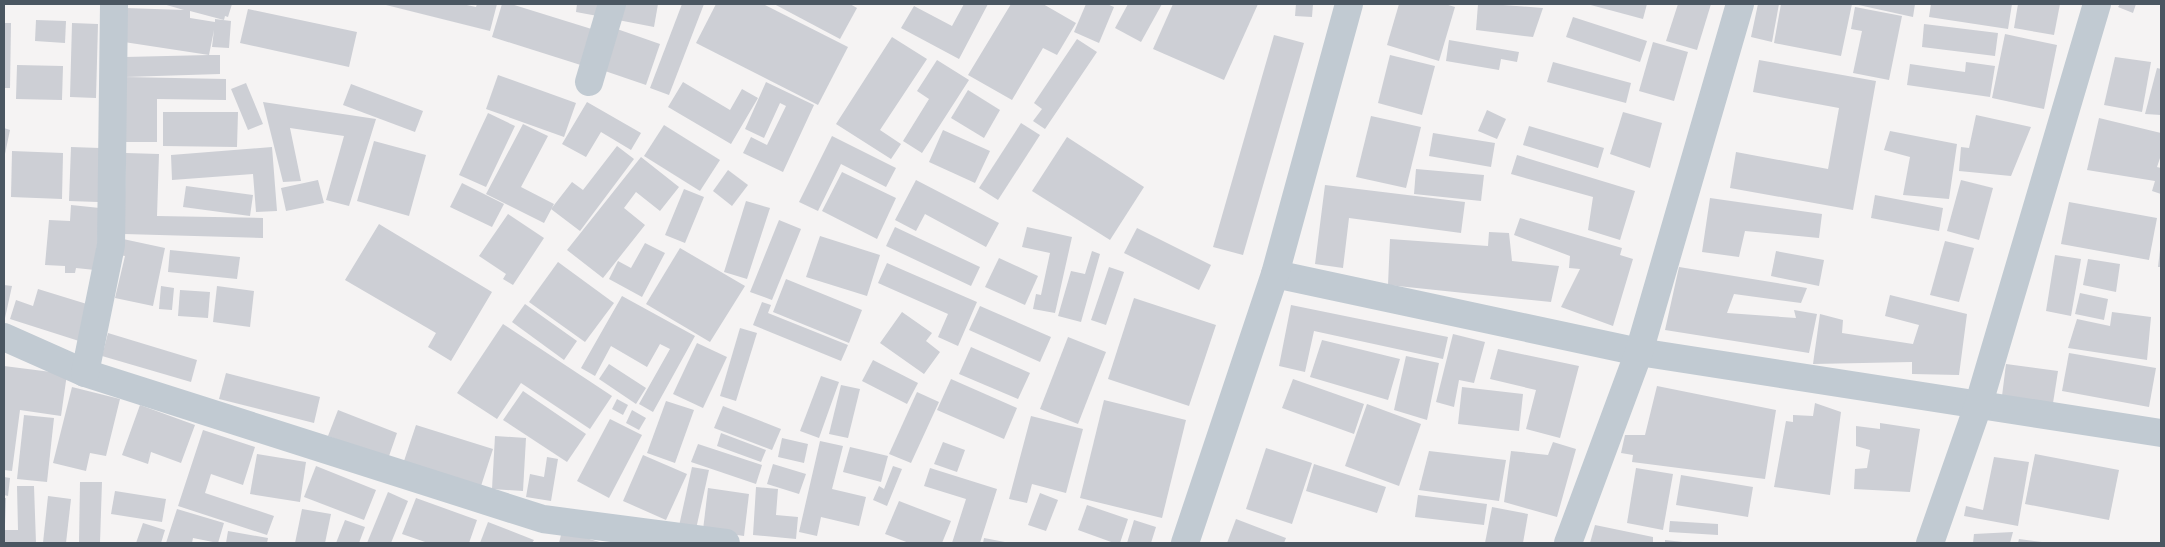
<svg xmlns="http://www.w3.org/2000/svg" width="2165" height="547" font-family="'Public Sans',sans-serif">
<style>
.building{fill:#cdcfd5}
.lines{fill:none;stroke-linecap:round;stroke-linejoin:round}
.street{stroke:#c1cad2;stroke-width:28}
</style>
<rect width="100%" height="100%" fill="#f5f3f3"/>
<!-- building -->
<g class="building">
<path d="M163,4h69l-4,13 -3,-1 -1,4 -34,-9v7l25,4v-3l16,2 -2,27 -17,-1 2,-17 -5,25 -85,-13 1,-34 59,2z"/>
<path d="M382,4h80l14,3 1,-3h20l-7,27z"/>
<path d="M502,4h9l87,27 -11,36 -95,-30z"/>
<path d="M577,4h28l-2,13 -27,-5z"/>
<path d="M621,4h37l-4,23 -36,-7z"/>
<path d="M682,4h22l-35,91 -19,-7z"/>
<path d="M716,4h47l85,43 -30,58 -122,-62z"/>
<path d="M774,4h76l7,4 -17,31z"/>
<path d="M964,4h24l-29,55 -58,-31 13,-22 38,20z"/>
<path d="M1011,4h32l33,19 -19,32 -14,-7 -31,52 -44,-25z"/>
<path d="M1086,4h21l7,3 -15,36 -25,-11z"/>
<path d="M1128,4h34l-21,38 -26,-14z"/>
<path d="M1173,4h85l-34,76 -71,-31z"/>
<path d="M1296,4h17l-1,13 -17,-1z"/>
<path d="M1399,4h46l10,3 -16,54 -52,-16z"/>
<path d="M1478,4h12l53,4 -10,29 -57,-7z"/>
<path d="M1587,4h60l-4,15z"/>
<path d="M1678,4h33l-14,46 -31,-9z"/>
<path d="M1758,4h21l-7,38 -21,-5z"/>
<path d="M1781,4h71l-11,52 -67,-13z"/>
<path d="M1854,4h61l-2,13z"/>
<path d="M1931,4h81l-4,25 -79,-12z"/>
<path d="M2018,4h42l-6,31 -40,-7z"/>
<path d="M2120,4h16l-3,9 -15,-6z"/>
<path d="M1855,7l47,9 -13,64 -36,-7 9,-42 -11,-2z"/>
<path d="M248,9l109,23 -8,35 -109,-24z"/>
<path d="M1573,17l74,24 -7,21 -74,-25z"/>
<path d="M36,20l30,1 -1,22 -30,-2z"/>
<path d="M4,23h7l-1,65h-6z"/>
<path d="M72,23l26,1 -2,74 -26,-1z"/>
<path d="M1924,24l74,9 -3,23 -73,-9z"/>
<path d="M617,29l43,15 -14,41 -44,-15z"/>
<path d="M2005,34l52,11 -13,64 -52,-11z"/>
<path d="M1274,35l30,8 -61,212 -30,-8z"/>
<path d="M892,37l35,22 -47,71 21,14 -10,15 -55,-35z"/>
<path d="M1077,39l20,13 -52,77 -12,-8 9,-12 -8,-6z"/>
<path d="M1449,40l70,12 -2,10 -16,-3 -2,11 -53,-9z"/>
<path d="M1653,42l35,10 -14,49 -35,-10z"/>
<path d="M209,55h11v19l-95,3v-20z"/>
<path d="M1390,55l45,11 -13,49 -44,-12z"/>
<path d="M2115,57l36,5 -9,50 -38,-7z"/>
<path d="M937,60l32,20 -47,73 -19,-12 26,-42 -12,-8z"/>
<path d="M1759,60l117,21 -23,129 -123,-22 6,-36 92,17 11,-61 -86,-16z"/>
<path d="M1553,62l78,21 -5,20 -79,-21z"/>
<path d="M1966,62l29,4 -5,31 -83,-12 3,-21 55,8z"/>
<path d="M17,65l46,1 -1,34 -46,-1z"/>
<path d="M2157,68l4,1v46l-16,-1z"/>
<path d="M498,75l78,28 -12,34 -78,-28z"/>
<path d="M124,77l102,2v21l-69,-1v43h-34z"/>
<path d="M683,82l47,28 12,-21 16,9 -27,46 -63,-37z"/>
<path d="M766,82l48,23 -31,67 -40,-19 8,-16 16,8 19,-39 -6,-3 -16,35 -19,-9z"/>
<path d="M246,83l17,41 -15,6 -17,-41z"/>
<path d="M351,84l72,27 -8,21 -72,-27z"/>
<path d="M968,90l32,20 -16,28 -33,-20z"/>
<path d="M263,102l113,17 -27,87 -23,-6 18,-64 -54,-8 11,53 -18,1z"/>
<path d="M587,102l54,31 -10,17 -30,-18 -15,25 -24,-13z"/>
<path d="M1487,110l19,9 -9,20 -19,-8z"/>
<path d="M163,112h75l-1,35 -74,-1z"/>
<path d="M1623,112l39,11 -12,45 -40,-14z"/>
<path d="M488,113l27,13 -29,61 -27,-12z"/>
<path d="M1976,115l55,12 -20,49 -52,-5 2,-24 8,1z"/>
<path d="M1371,116l50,11 -15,61 -50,-11z"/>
<path d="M2099,118l62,15v22l-4,12 4,1v26l-9,-3 3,-10 -68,-11z"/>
<path d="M1021,123l19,12 -42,65 -19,-12z"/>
<path d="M523,124l25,12 -27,51 33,17 -10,19 -58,-29z"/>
<path d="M664,125l56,35 -20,31 -56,-35z"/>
<path d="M1529,126l75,22 -6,20 -75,-23z"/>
<path d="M4,128l6,2 -5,24h-1z"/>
<path d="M943,130l47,21 -15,32 -46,-21z"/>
<path d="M1890,131l67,13 -8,55 -46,-4 7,-38 -26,-7z"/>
<path d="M1433,133l62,10 -4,24 -62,-11z"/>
<path d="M832,136l64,32 -10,19 -45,-23 -23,47 -19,-9z"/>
<path d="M1067,137l77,50 -34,53 -78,-49z"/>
<path d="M374,141l52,14 -17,61 -52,-15z"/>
<path d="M617,146l17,13 -54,72 -29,-22 21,-27 11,8z"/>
<path d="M71,147l29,1 -2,54 -29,-1z"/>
<path d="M272,147l5,64 -21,1 -3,-38 -81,6 -1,-25z"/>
<path d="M12,151l51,2 -1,46 -51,-2z"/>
<path d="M126,153l33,1 -2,62 106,2v20l-139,-4z"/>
<path d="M1517,155l118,36 -15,49 -32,-10 5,-33 -82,-23z"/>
<path d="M641,157l38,30 -19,24 -24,-19 -12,16 21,17 -42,53 -36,-28z"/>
<path d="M1416,169l68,6 -3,26 -67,-7z"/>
<path d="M728,170l20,15 -16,21 -19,-15z"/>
<path d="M842,172l54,26 -19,41 -55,-28z"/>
<path d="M318,180l6,23 -38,8 -5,-23z"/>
<path d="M916,180l83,43 -13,24 -61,-33 -9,17 -21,-11z"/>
<path d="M1961,180l32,8 -14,52 -32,-9z"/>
<path d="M462,183l42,21 -12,23 -42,-20z"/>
<path d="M1325,185l140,17 -4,31 -112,-15 -6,50 -28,-4z"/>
<path d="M186,186l67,9 -3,21 -67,-9z"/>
<path d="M684,189l20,8 -19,46 -20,-8z"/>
<path d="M1875,195l68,13 -4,23 -68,-13z"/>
<path d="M1710,198l112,16 -3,24 -74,-7 -6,26 -37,-5z"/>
<path d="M746,201l24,7 -23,71 -23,-7z"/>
<path d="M2069,202l88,16 -8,42 -88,-16z"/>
<path d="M71,205l29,3 -5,62 -19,-2 -1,5h-10v-7l-20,-1 4,-45 21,1z"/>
<path d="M508,214l36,24 -31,47 -10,-6 3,-5 -27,-18z"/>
<path d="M1520,218l102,30 -2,7 13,4 -20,67 -52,-19 19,-38 -11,-1 1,-12 -56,-21z"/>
<path d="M779,220l22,9 -29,71 -22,-8z"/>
<path d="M379,224l113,68 -41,69 -23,-14 8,-14 -91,-53z"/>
<path d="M895,227l85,40 -9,19 -85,-40z"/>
<path d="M1027,227l45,10 -17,76 -22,-4 3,-15 5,1 9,-42 -28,-6z"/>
<path d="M1137,228l74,37 -12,25 -75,-37z"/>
<path d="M1489,232l20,1 3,28 47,5 -8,36 -163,-17 2,-46 98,7z"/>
<path d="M820,236l60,19 -13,41 -61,-19z"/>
<path d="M123,239l42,9 -12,58 -38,-8 10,-42 -6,-1z"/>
<path d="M1945,241l29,7 -15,54 -29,-7z"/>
<path d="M645,243l20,10 -23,44 -33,-18 9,-18 13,7z"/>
<path d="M680,248l65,38 -35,56 -64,-38z"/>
<path d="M170,250l70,7 -3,22 -69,-7z"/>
<path d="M2160,250h1v17h-3z"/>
<path d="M1092,251l8,3 -19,68 -23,-6 13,-45 14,3z"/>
<path d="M1776,251l48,9 -5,26 -48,-10z"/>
<path d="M2055,255l26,4 -10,57 -25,-5z"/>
<path d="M999,258l39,18 -13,29 -40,-18z"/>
<path d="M2088,259l32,5 -4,28 -33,-7z"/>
<path d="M558,262l56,41 -29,39 -56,-40z"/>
<path d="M887,263l90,39 -19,44 -20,-9 10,-23 -70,-31z"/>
<path d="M1109,267l15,5 -18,53 -15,-5z"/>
<path d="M1679,267l128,21 -6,15 -67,-9 -7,19 69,5 -2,-8 23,4 -8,39 -144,-23z"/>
<path d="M786,279l76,31 -13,33 -76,-31z"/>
<path d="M4,285l8,1 -7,32h-1z"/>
<path d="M161,286l13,2 -2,22 -13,-1z"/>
<path d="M217,286l37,5 -4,36 -37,-5z"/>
<path d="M38,289l52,16 -11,36 -69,-22 6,-19 17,6z"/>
<path d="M180,290l30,2 -2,26 -30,-2z"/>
<path d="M2080,293l28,6 -4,21 -29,-6z"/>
<path d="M1890,295l77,19 -8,61 -47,-1v-12l-99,2 7,-50 23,6 -1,13 71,11 6,-19 -34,-9z"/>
<path d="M622,296l73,40 -42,76 -14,-8 31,-55 -10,-5 -13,23 -36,-21 -16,30 -14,-8z"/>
<path d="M1134,298l82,27 -27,81 -81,-27z"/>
<path d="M762,302l9,3 -3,8 80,32 -7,16 -88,-36z"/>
<path d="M525,304l52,37 -13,19 -52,-38z"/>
<path d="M1291,305l157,32 -5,22 -129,-28 -9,41 -26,-6z"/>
<path d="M980,306l71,31 -11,25 -71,-32z"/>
<path d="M902,312l30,21 -6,8 14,11 -16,22 -44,-31z"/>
<path d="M2112,312l39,5 -4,43 -79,-12 9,-29 33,7z"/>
<path d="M503,324l109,72 -22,33 -69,-46 -24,36 -40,-26z"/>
<path d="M740,328l17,5 -21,68 -16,-5z"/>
<path d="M108,333l89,27 -6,22 -89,-26z"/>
<path d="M1453,334l32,8 -11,41 -15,-3 -5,27 -18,-5z"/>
<path d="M1068,337l38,15 -28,72 -38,-15z"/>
<path d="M1322,340l78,19 -12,41 -78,-23z"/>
<path d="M697,343l30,14 -24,51 -30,-14z"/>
<path d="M971,347l59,26 -12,26 -59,-25z"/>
<path d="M1498,349l81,17 -19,72 -34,-9 10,-39 -46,-11z"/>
<path d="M2069,353l87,15 -7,39 -87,-16z"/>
<path d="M1406,356l33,7 -12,57 -33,-10z"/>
<path d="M873,360l45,23 -11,21 -45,-23z"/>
<path d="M609,364l37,24 -10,16 -37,-25z"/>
<path d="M2006,364l52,7 -5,32 -51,-7z"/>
<path d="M4,366l63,8 -6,42 -41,-6 -8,61 -8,-1z"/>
<path d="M226,373l94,24 -6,26 -95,-24z"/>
<path d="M821,376l18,6 -20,56 -19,-7z"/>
<path d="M951,379l66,29 -13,31 -67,-29z"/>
<path d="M1293,379l71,25 -10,30 -72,-26z"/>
<path d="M841,385l19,4 -12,49 -19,-4z"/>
<path d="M1657,386l119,24 -11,69 -133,-17 1,-7 -12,-2 4,-18h20z"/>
<path d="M72,387l48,12 -14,57 -16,-3 -4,18 -33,-8z"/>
<path d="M1462,387l61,7 -4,37 -61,-7z"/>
<path d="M523,391l63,43 -19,28 -64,-42z"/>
<path d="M917,392l22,10 -28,61 -22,-9z"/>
<path d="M617,399l11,6 -5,10 -11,-6z"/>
<path d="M1104,400l82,20 -24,98 -82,-20z"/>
<path d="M666,401l28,9 -19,53 -28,-10z"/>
<path d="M1815,403l26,9 -11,83 -56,-8 12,-66 7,1v-7l20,1z"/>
<path d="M1367,404l54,20 -22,62 -54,-20z"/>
<path d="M140,405l55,20 -14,38 -30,-11 -3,12 -26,-9z"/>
<path d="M723,406l58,23 -9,21 -58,-22z"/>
<path d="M338,410l59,23 -9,26 -60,-23z"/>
<path d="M632,410l14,8 -7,12 -13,-7z"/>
<path d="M24,415l30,3 -7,64 -30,-3z"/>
<path d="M1031,416l52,13 -17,64 -34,-9 -5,19 -18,-4z"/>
<path d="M610,419l32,16 -33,63 -32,-17z"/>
<path d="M1880,423l40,6 -10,63 -56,-3 1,-20 12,-1 3,-18 -14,-4v-20l24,3z"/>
<path d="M416,425l77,24 -12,37 -77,-25z"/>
<path d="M203,430l52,17 -12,38 -32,-11 -6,19 69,23 -7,19 -89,-29z"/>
<path d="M721,433l45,17 -5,12 -44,-16z"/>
<path d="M495,436l31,2 -3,53 -31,-2z"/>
<path d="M782,438l26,6 -4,19 -26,-6z"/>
<path d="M820,441l23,5 -11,43 34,8 -7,29 -38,-9 -4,19 -18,-4z"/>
<path d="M943,442l22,8 -8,22 -23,-8z"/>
<path d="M1553,442l23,7 -19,68 -53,-15 7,-51 37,4z"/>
<path d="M698,444l64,21 -6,19 -65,-22z"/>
<path d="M850,447l38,9 -7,26 -38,-10z"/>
<path d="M1266,448l46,15 -20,61 -46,-15z"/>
<path d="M1429,451l77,9 -7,41 -80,-11z"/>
<path d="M257,454l49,8 -6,40 -50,-8z"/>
<path d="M2035,454l84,16 -10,50 -84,-16z"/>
<path d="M643,455l44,19 -21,46 -43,-19z"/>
<path d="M547,457l11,2 -7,42 -25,-4 4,-23 14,3z"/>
<path d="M1994,457l35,5 -11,64 -54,-10 2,-10 17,4z"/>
<path d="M773,464l33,10 -7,20 -32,-10z"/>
<path d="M1314,464l72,23 -9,26 -71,-22z"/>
<path d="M316,466l60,24 -12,30 -60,-23z"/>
<path d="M893,466l9,3 -15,37 -14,-6 6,-14 5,3z"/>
<path d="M692,467l17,3 -13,59 -17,-3z"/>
<path d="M930,468l67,21 -17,54h-28l14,-44 -42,-13z"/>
<path d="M1636,468l37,6 -10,56 -36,-7z"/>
<path d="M1681,475l72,12 -5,30 -72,-12z"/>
<path d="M4,477l6,1 -2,18 -4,-1z"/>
<path d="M80,482h22l-2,61h-21z"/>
<path d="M17,486h17l2,57h-32v-13h14z"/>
<path d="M756,487l22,2 -2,26 22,2 -2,22 -43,-4z"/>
<path d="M708,488l41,6 -5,42 -41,-6z"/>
<path d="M115,491l51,8 -4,23 -51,-8z"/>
<path d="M388,492l20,9 -17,42h-24z"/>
<path d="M1040,493l18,7 -12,31 -18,-6z"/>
<path d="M1418,495l69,9 -3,21 -69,-8z"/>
<path d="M48,496l23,3 -5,44h-23z"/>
<path d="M4,498h2l-1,27h-1z"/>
<path d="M416,498l61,22 -8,23h-41l-26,-9z"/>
<path d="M899,501l52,20 -9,22h-33l-24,-9z"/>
<path d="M1087,505l41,14 -8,24h-6l-36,-13z"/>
<path d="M1492,507l36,7 -5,29h-38z"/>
<path d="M177,509l47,14 -6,20 -25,-5 -1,5h-26z"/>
<path d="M302,509l29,5 -6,29h-30z"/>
<path d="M1236,519l50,19 -2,5h-57z"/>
<path d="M345,520l20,7 -6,16h-23z"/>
<path d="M1134,520l22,7 -5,16h-24z"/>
<path d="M1670,521l48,3v11l-49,-3z"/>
<path d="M488,522l46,18 -2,3h-52z"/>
<path d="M143,523l22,7 -4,13h-25z"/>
<path d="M1595,525l58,12v6h-63z"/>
<path d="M228,531l40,7 -1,5h-41z"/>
<path d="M562,531l41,12h-44z"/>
<path d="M2013,532l-3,11h-37l1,-9z"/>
<path d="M984,538l21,4v1h-22z"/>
<path d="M2019,539l23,3v1h-24z"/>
<path d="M1665,540l18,2v1h-18z"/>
</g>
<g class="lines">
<!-- street -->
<g class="street">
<path d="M589,82l23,-78"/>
<path d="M1275,274l364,78 522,81"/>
<path d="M4,337l81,36 458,146 183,24"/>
<path d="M85,373l26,-128 3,-241"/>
<path d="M1185,543l90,-269 74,-270"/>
<path d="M1568,543l71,-191 101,-348"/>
<path d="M1930,543l49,-140 118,-399"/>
</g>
</g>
<!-- border -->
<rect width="2165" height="547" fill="none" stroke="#4a5661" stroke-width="10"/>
</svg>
